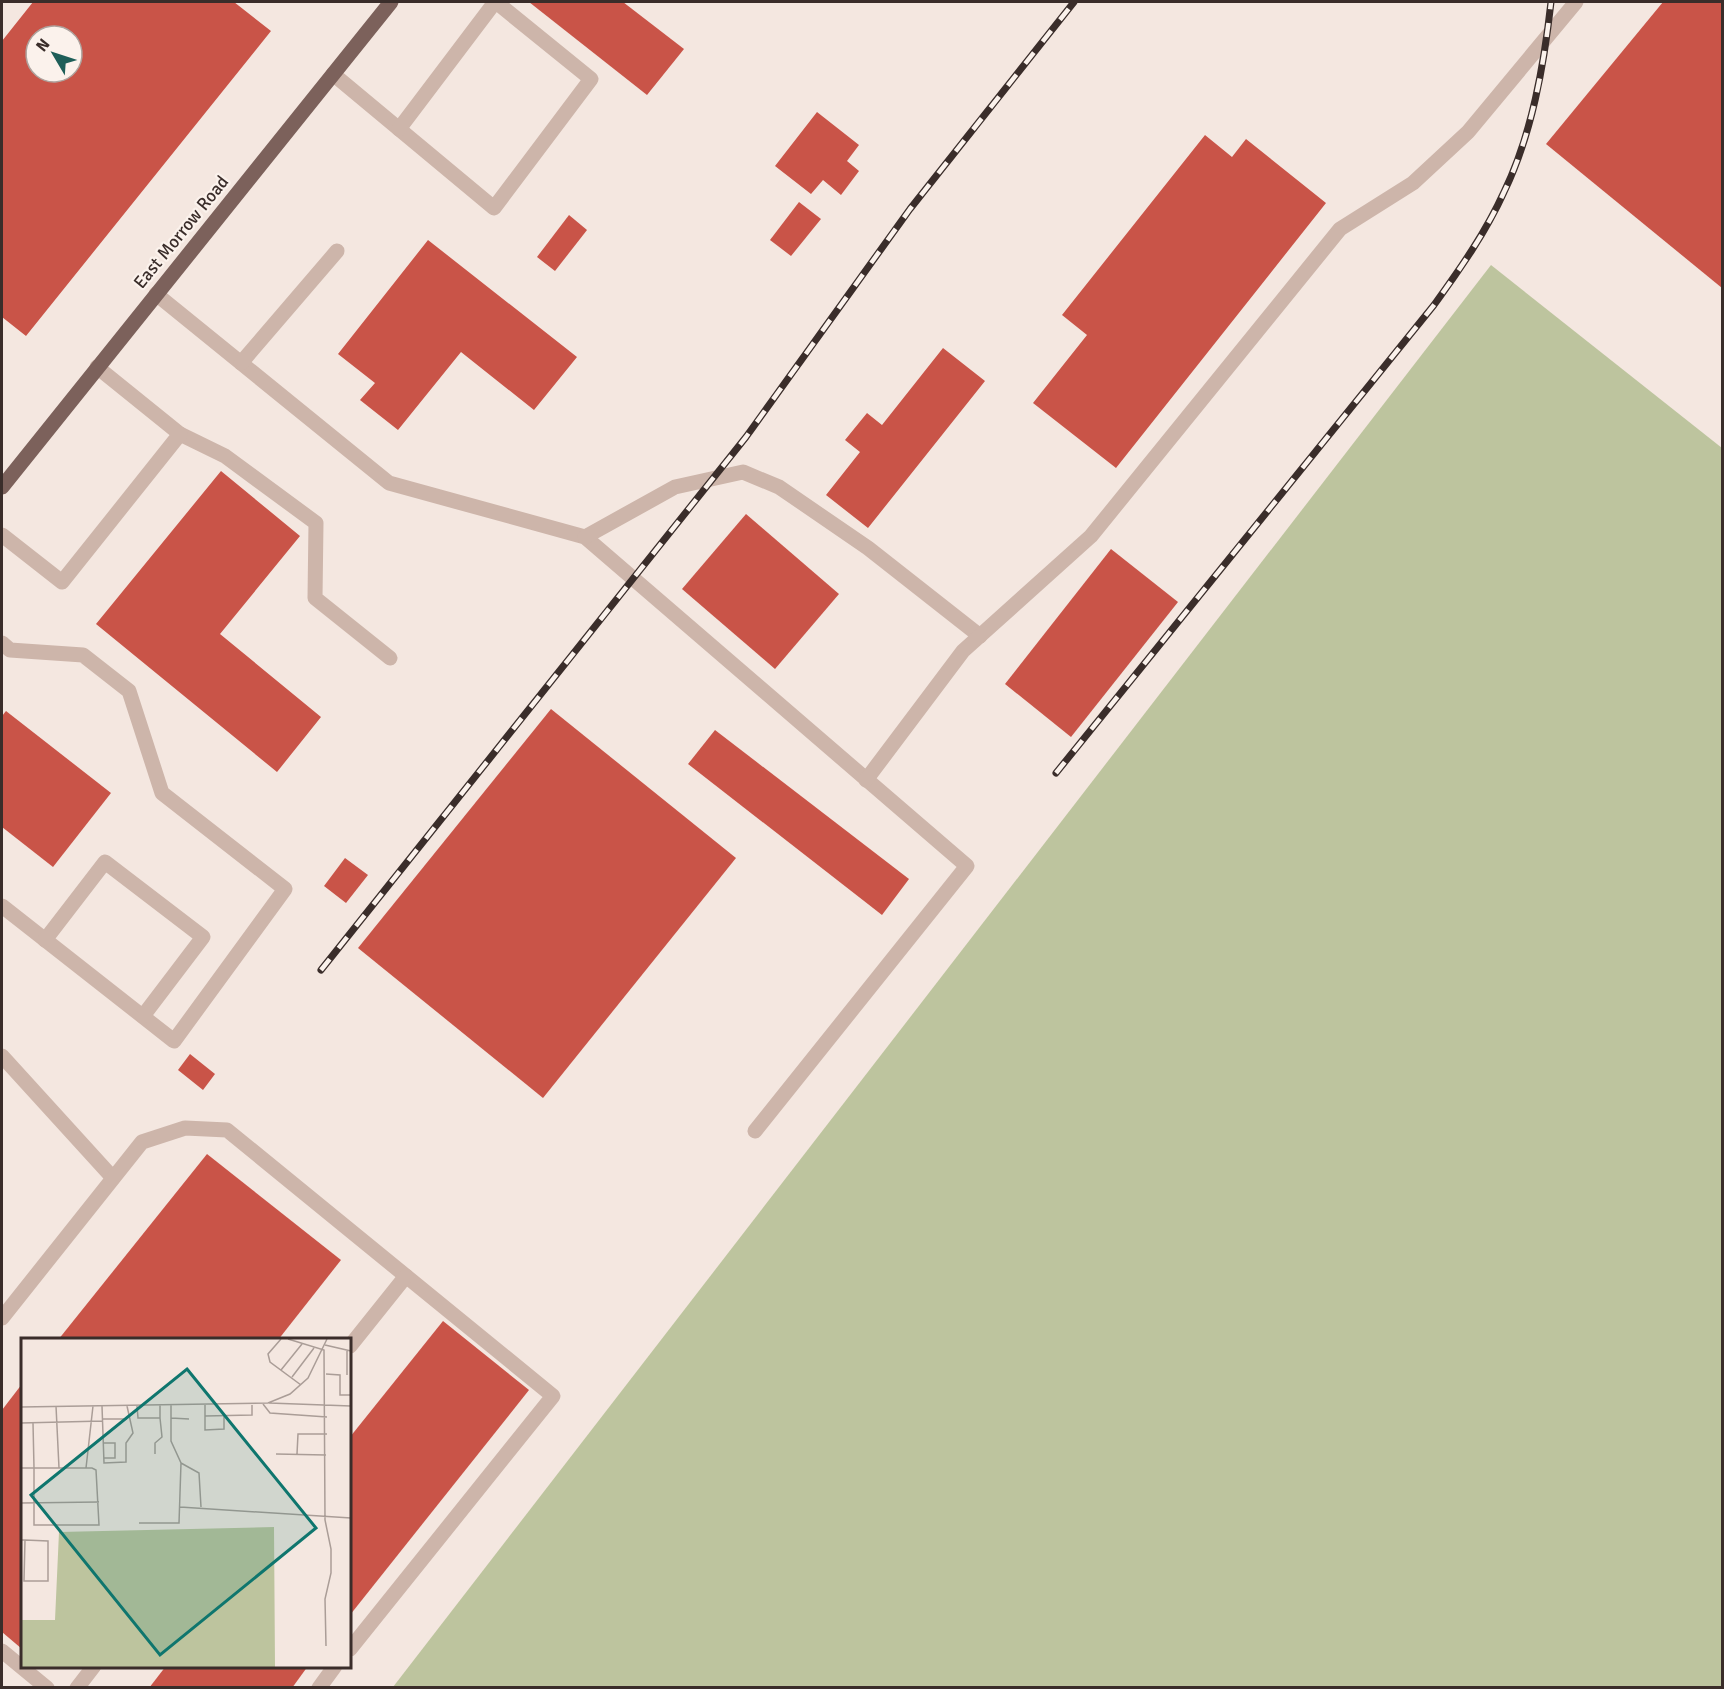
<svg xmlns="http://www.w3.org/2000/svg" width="1724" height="1689" font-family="Signika,sans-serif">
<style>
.green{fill:#bdc49e}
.building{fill:#c95448;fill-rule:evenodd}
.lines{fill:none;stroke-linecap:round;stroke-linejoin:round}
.minor{stroke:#cdb5aa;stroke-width:15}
.major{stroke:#7c615b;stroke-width:15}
.rail-casing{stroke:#3a2d2a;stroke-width:7}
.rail{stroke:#fbf2ec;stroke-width:4.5;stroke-dasharray:14;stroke-linecap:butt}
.labels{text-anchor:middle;stroke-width:4.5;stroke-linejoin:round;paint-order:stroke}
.street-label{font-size:18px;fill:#3a2d2a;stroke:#fbf2ec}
.inset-road{fill:none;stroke:#aa9d97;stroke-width:1.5}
.view{fill:#0f766e;fill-opacity:0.15;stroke:#0f766e;stroke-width:3}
.inset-edge{fill:none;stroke:#3a2d2a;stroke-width:3}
</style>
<rect width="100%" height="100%" fill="#f4e7e0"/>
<!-- green -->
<path class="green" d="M1491,265l231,183v1239h-1329z"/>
<!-- building -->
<g class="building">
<path d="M33,2h201l37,29 -245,305 -24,-19v-276zM36,36h36v36h-36z"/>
<path d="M529,2h94l61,47 -37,46z"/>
<path d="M1663,2h59v286l-176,-144z"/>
<path d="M817,112l42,33 -12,16 12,10 -18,24 -18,-15 -12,14 -36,-28z"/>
<path d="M1205,135l27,22 14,-18 80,64 -210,265 -83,-65 54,-68 -25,-20z"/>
<path d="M799,202l22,17 -30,37 -21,-16z"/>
<path d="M569,215l18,15 -32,41 -18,-14z"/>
<path d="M428,240l149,117 -43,53 -73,-58 -63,78 -38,-30 15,-17 -37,-29z"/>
<path d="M943,348l42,33 -117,147 -42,-33 34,-43 -15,-12 22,-27 15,12z"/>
<path d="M221,471l79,65 -80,98 101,83 -44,55 -181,-148z"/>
<path d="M746,514l93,80 -64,75 -93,-80z"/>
<path d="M1111,549l67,53 -107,135 -66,-53z"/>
<path d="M551,709l185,149 -193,240 -185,-150z"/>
<path d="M6,711l105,82 -58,74 -51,-40v-111z"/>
<path d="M715,730l194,149 -27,36 -194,-151z"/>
<path d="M345,858l23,17 -22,28 -22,-17z"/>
<path d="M190,1054l25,20 -12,16 -25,-20z"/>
<path d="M207,1154l134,106 -63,80h-220z"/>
<path d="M443,1321l86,69 -179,225v-178z"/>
<path d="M22,1384v265l-20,-17v-222z"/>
<path d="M166,1666h142l-16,22h-143z"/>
</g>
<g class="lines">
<!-- minor -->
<g class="minor">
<path d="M333,74l161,134 97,-129 -95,-77"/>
<path d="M399,129l96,-127"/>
<path d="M156,294l233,189 196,54 382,329 -212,265"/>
<path d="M241,363l96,-112"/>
<path d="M180,434l45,22 91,67 -1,75 75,60"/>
<path d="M2,535l60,47 118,-148 -83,-67"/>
<path d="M585,537l90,-50 68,-15 36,15 89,61 112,88"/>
<path d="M2,643l8,7 73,5 46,36 33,102 123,96 -111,152 -172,-135"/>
<path d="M866,780l97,-129 128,-115 249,-307 73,-46 55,-51 108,-130"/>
<path d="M45,940l60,-78 98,75 -60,79"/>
<path d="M2,1056l111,122"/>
<path d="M2,1318l140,-176 43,-14 42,2 326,266 -203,253"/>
<path d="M350,1346l56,-70"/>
<path d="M2,1651l45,37"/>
<path d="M77,1688l17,-22"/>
<path d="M319,1688l16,-22"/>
</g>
<!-- major -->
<path class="major" d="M2,487l389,-485"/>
<defs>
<g id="rail">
<path d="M1056,773l378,-468c26,-36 52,-73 70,-113 28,-58 40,-127 47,-190"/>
<path d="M321,970l425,-533 164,-228 164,-207"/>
</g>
</defs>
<!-- rail casing -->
<use href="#rail" class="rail-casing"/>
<!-- rail -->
<use href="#rail" class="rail"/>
</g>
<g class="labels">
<!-- street labels -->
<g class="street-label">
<text transform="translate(181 232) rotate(-51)" y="6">East Morrow Road</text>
</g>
</g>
<!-- overview -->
<g transform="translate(21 1338)">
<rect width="330" height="330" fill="#f4e7e0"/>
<path d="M253,189l1,140h-254v-47h34l4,-88z" fill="#bdc49e"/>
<path class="inset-road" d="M260,1l-13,15 2,8 31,23M267,1l36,11 1,170 6,29v24l-6,26 1,47M304,7l26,6M326,13v24M260,32l21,-26M305,36l14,1v20h11M271,39l22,-29M248,65l82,3M242,66l7,9 57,4M184,67v25l19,-1v-14M35,68l3,62M81,68l2,57 22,-1v-19l7,-10 -6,-27M116,68l1,12h22v-13M0,69l247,-4 22,-9 18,-16 19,-39M184,78l47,-1v-10M150,80l18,1M82,81h24M0,85l82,-2M82,105h12v15h-11M134,116v-11l7,-6 -2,-19M255,116l50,1M276,116l1,-20h29M160,125l18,10 2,34M0,130h71l4,2 3,55h-65v-57l-1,-45M65,130l7,-62M0,165l78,-1M159,169l171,11M118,185h40l2,-60 -10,-22v-36M0,202h4l23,1v40h-24l1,-41"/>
<path class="view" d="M166,31l129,159 -156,127 -129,-160z"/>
<rect width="330" height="330" class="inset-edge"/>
</g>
<!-- border -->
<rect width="1724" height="1689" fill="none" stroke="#3a2d2a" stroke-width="6"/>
<!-- north arrow -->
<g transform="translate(54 54) rotate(309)"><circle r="28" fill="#fbf2ec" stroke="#aea39e" stroke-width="1.5"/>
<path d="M0-4.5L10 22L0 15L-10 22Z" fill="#1e5e58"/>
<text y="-9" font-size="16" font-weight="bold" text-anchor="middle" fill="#3a2d2a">N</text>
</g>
</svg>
